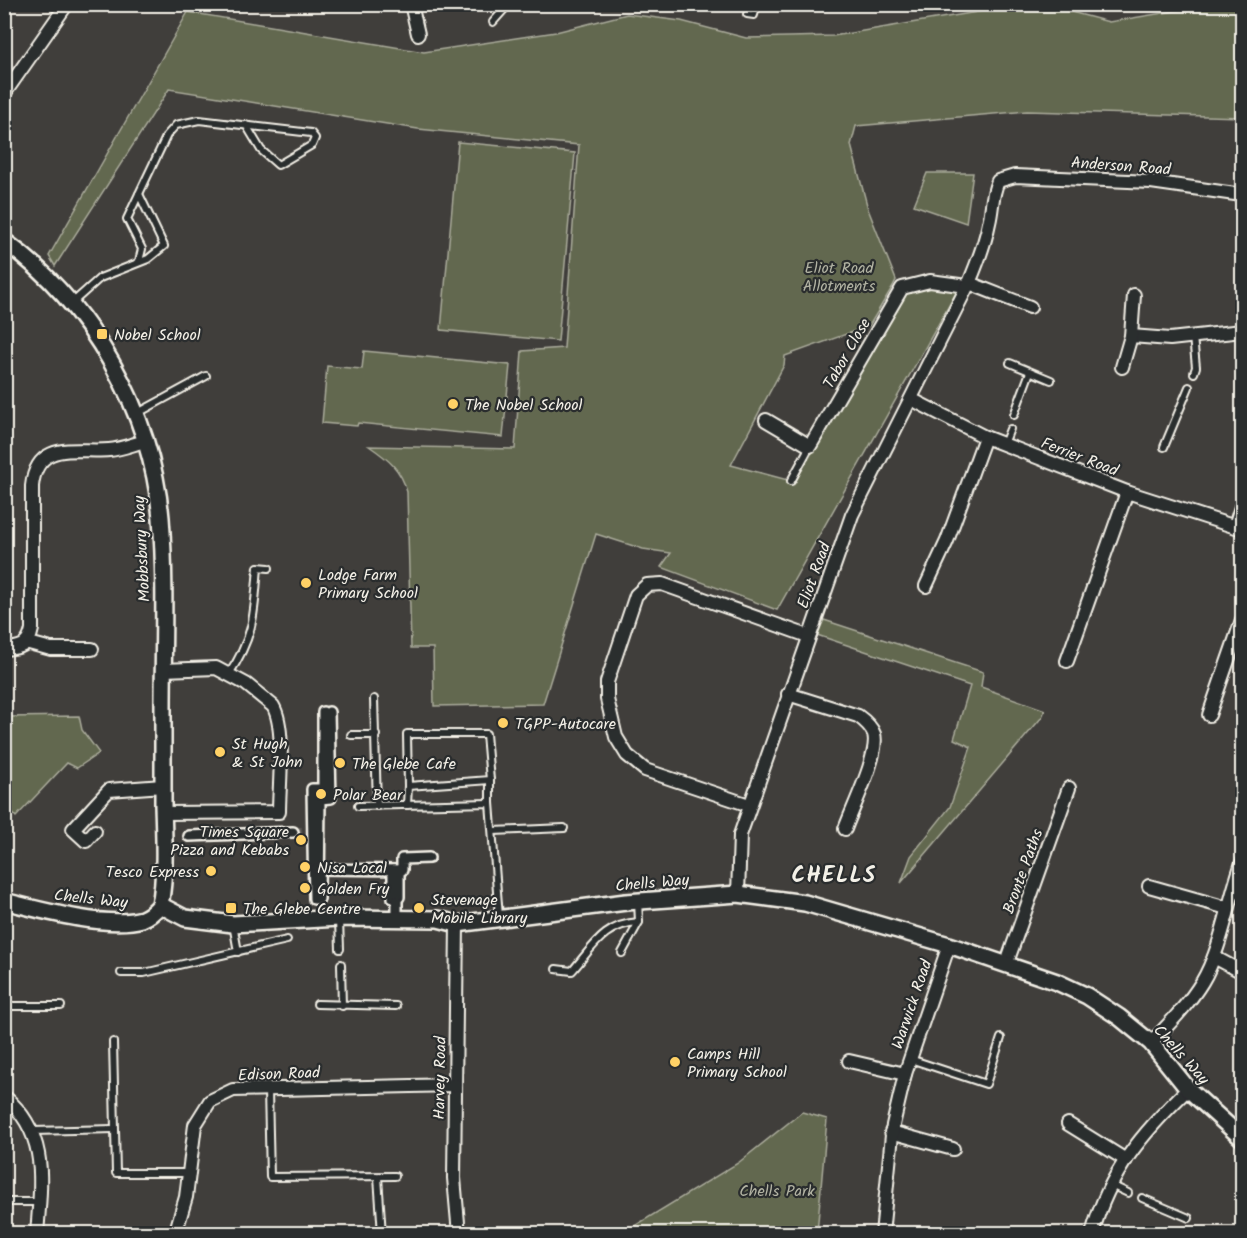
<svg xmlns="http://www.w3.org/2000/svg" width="1247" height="1238" font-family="Kalam,sans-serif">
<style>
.green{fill:#62684f;stroke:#abac9c;stroke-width:1.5}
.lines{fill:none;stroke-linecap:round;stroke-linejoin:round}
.pedestrian-tunnel{stroke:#5b5955;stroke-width:9;stroke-dasharray:9 4.5;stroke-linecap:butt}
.service-casing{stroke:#f4f1e8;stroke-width:10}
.pedestrian-casing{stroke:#f4f1e8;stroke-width:14}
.minor-casing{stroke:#f4f1e8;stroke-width:16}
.tertiary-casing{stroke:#f4f1e8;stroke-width:20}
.service{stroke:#2a2d2e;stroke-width:6}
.pedestrian{stroke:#2a2d2e;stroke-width:9}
.minor{stroke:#2a2d2e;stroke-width:12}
.tertiary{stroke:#2a2d2e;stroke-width:15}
.poi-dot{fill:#ffd166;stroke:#2a2d2e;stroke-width:2}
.labels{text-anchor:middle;stroke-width:4.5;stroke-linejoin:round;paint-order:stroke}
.street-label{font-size:16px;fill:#f4f1e8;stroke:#2a2d2e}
.park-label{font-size:16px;fill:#b2b3a3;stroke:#2a2d2e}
.poi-label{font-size:16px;fill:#f4f1e8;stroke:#2a2d2e;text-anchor:start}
.district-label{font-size:22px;font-weight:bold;letter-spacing:1.5px;fill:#f4f1e8;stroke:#2a2d2e}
</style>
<rect width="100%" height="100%" fill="#403e3b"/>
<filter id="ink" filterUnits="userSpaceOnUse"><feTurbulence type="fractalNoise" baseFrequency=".0167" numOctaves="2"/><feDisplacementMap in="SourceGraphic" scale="12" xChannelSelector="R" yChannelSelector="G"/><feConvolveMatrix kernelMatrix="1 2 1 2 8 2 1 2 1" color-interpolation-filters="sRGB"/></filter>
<g filter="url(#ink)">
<!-- green -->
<g class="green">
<path d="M1019,5h26l64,17 102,-17h31v112l-215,-6 -171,15 -5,19 17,64 28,71 -3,6 -24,40 -84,30 -1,9 -53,100 64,17 111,-190 23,-6 28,5 -180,319 -116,-43 10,-14 -28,-4 -47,-15 -53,170 -109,2 -1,-58h-22l-4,-156c-6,-23 -19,-33 -38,-46l146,3 7,-98 42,-3 15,-203 -161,-16 -249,-40 -114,177 -6,-10 139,-244 236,40 132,-20 71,-18 54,7 65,17 87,-2z"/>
<path d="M458,142l117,11 -17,188 -117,-11z"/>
<path d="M927,173h46l-7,50 -52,-18z"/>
<path d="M364,351l146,14 -7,72 -145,-14 -1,3 -35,-3 5,-57 35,3z"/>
<path d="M824,620l159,52 -2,15 64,23 -3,7 -141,166 10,-27 39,-49 21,-60 -17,-8 16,-53 -153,-51z"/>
<path d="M79,716l3,14 17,23 -22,15 -10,-5 -51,54 -11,-12v-88z"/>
<path d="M802,1112l25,7 -10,114h-194l115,-70z"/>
</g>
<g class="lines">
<!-- pedestrian-tunnel -->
<path class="pedestrian-tunnel" d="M293,832l16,-1"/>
<defs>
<g id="service">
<path d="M747,14l7,1 3,-11"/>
<path d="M493,22l16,-18"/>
<path d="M139,261l3,-12 -15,-30 40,-84 9,-10 23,-5 112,13 4,5 -3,7 -34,20 -17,-15 -15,-25"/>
<path d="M72,303l28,-25 48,-19 16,-13 -25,-52"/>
<path d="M1193,337l3,30 -2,6"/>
<path d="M1010,363l41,17"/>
<path d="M136,414l70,-38"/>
<path d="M1014,415l16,-43"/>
<path d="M1004,444l6,-15"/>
<path d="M1164,447l25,-60"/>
<path d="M791,481l19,-35"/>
<path d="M229,674c26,-39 25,-61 29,-107l11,1"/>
<path d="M374,699l3,107"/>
<path d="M407,734h79l4,46 -82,6z"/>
<path d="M351,735h25"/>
<path d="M490,780v23"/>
<path d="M407,805l1,-19"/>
<path d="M358,806l132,-3 9,114"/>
<path d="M493,831l71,-3"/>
<path d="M339,919l1,30"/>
<path d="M233,924l5,28"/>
<path d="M622,953l17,-31 -1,-21"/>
<path d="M341,964l1,42"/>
<path d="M556,969l16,2c21,-24 32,-47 67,-49"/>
<path d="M121,973h23l143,-33"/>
<path d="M317,1004l79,2"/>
<path d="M4,1006h57"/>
<path d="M113,1042l3,131h73"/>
<path d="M910,1059l76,25 15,-46"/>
<path d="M268,1090l2,87 125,-1"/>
<path d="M33,1131l81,-2"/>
<path d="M378,1177l4,57"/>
<path d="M1111,1185l17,8"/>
<path d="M1142,1198l47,20"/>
<path d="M4,1202h35"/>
</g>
<g id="pedestrian">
<path d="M323,712v77h-11l2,110h5l1,-100 11,-1 -2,-86"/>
<path d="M189,836l104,-4"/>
<path d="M316,869l86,1v-11l27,-1"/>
<path d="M393,870v28l6,-1v-27"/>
<path d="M397,901v19"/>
</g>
<g id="minor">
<path d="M411,4l7,30"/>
<path d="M4,94l63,-90"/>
<path d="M969,283l61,24"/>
<path d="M1131,336l39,3 72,-8"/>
<path d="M1122,367l9,-31 3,-41"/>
<path d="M911,399l74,38 142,55 115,37"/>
<path d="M766,420l44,26 92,-158 28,-7 37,5"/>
<path d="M1235,526l7,-22"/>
<path d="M926,586l21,-45 38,-104"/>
<path d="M29,643l22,6h41"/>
<path d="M4,649c17,-1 25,-3 28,-20v-143c5,-47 44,-33 77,-36 13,-1 24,-6 36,-9"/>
<path d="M1067,661l60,-169"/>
<path d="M163,670l53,-2 30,16 27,22c13,22 6,78 6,106l-116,1"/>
<path d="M788,694l70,22c7,5 13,10 16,18 6,19 -22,75 -29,95"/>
<path d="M1209,715l33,-95"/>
<path d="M749,805l-104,-35 -18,-15 -11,-18 -9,-38v-17l29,-87 11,-10 15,-1 146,52"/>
<path d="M95,831l-9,10 -13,-12 36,-39 54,-4"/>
<path d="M1149,886l78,22"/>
<path d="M738,894l2,-59 112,-320 117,-232c8,-19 16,-39 20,-60 4,-16 2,-26 9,-42l17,-5 136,6 91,13"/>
<path d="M457,924l-3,254 5,56"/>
<path d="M1214,957l28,15"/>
<path d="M1006,965l63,-177"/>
<path d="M1151,1043c18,-19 37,-38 51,-61 19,-31 27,-83 40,-119"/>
<path d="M849,1061l56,13"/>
<path d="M4,1096c45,38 37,84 33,138"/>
<path d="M1068,1124l58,36"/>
<path d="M891,1132l62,17"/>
<path d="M175,1234l11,-37 9,-72 15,-24 23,-11 222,-5"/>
<path d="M882,1234l11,-109 12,-51 44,-129"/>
<path d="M1092,1234c17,-62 51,-102 96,-145"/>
</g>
<g id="tertiary">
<path d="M4,241c88,63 147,170 157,277 5,64 2,128 2,191 0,32 0,64 0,96 1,33 3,68 -3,100 -5,6 -10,11 -18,14 -34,10 -103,-9 -138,-18"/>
<path d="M160,905l25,13 48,6 106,-6 99,1 19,5 169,-22 112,-8 67,9 144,42 108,37 30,14 32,21 32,26 37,46 54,49"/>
</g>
</defs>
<!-- service casing -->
<use href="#service" class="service-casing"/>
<!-- pedestrian casing -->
<use href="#pedestrian" class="pedestrian-casing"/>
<!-- minor casing -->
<use href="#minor" class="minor-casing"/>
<!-- tertiary casing -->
<use href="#tertiary" class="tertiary-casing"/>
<!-- service -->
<use href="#service" class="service"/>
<!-- pedestrian -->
<use href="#pedestrian" class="pedestrian"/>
<!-- minor -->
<use href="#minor" class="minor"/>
<!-- tertiary -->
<use href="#tertiary" class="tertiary"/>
</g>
</g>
<!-- markers -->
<g class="poi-dot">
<rect x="96" y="328" width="12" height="12" rx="3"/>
<circle cx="453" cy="404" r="6"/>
<circle cx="306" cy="583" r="6"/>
<circle cx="503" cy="723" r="6"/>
<circle cx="220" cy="752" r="6"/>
<circle cx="340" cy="763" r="6"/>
<circle cx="321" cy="794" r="6"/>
<circle cx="301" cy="840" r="6"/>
<circle cx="305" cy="867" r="6"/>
<circle cx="211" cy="871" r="6"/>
<circle cx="305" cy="888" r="6"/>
<rect x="225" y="902" width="12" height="12" rx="3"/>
<circle cx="419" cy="908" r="6"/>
<circle cx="675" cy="1062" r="6"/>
</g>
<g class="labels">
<!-- street labels -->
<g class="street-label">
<text transform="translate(1121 165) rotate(4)" y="6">Anderson Road</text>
<text transform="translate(846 353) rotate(-60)" y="6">Tabor Close</text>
<text transform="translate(1080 456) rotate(21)" y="6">Ferrier Road</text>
<text transform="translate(141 549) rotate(-93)" y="6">Mobbsbury Way</text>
<text transform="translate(813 575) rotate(-70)" y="6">Eliot Road</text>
<text transform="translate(1022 871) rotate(-70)" y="6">Bronte Paths</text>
<text transform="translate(652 882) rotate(-5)" y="6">Chells Way</text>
<text transform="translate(91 898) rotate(6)" y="6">Chells Way</text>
<text transform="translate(911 1004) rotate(-71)" y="6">Warwick Road</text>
<text transform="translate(1182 1054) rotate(48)" y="6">Chells Way</text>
<text transform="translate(279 1073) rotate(-2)" y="6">Edison Road</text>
<text transform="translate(439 1078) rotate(-89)" y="6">Harvey Road</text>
</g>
<!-- park labels -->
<g class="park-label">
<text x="839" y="273">Eliot Road<tspan x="839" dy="18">Allotments</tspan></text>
<text x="777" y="1196">Chells Park</text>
</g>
<!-- poi labels -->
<g class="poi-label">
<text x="114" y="340">Nobel School</text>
<text x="465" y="410">The Nobel School</text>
<text x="318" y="580">Lodge Farm<tspan x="318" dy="18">Primary School</tspan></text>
<text x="515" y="729">TGPP-Autocare</text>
<text x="232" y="749">St Hugh<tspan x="232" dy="18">&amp; St John</tspan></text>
<text x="352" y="769">The Glebe Cafe</text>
<text x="333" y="800">Polar Bear</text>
<text x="289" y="837" text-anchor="end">Times Square<tspan x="289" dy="18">Pizza and Kebabs</tspan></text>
<text x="317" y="873">Nisa Local</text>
<text x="199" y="877" text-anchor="end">Tesco Express</text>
<text x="317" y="894">Golden Fry</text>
<text x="431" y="905">Stevenage<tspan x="431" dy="18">Mobile Library</tspan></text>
<text x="243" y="914">The Glebe Centre</text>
<text x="687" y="1059">Camps Hill<tspan x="687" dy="18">Primary School</tspan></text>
</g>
<!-- district labels -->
<g class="district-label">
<text x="834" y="882">CHELLS</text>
</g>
</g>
<!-- margin -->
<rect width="1247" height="1238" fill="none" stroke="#2a2d2e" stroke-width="24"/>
<rect x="12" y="12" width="1223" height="1214" fill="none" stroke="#f4f1e8" stroke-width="2" filter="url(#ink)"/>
</svg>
